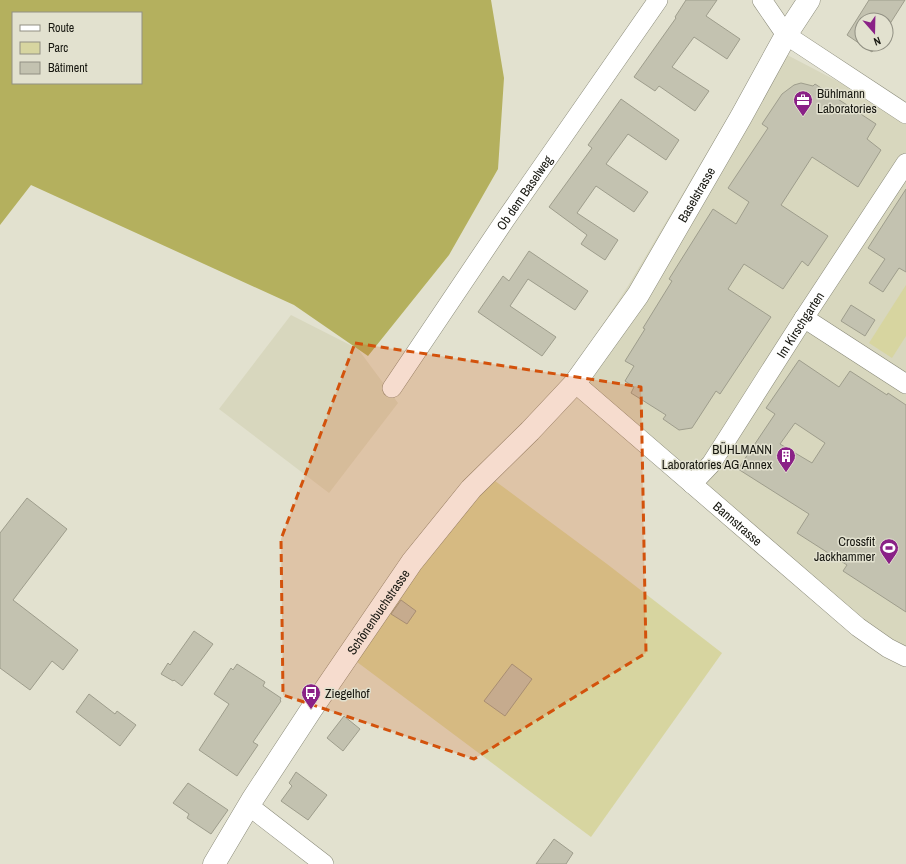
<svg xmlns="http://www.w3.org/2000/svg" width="906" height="864" font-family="'Archivo Narrow',sans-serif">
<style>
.built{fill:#d8d7be}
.green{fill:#d7d5a0}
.forest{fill:#b4b05e;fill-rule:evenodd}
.building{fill:#c3c2b0;stroke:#9e9d8c;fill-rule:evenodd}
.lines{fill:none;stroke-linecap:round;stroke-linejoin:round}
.street-casing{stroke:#8b8b7a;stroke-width:20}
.secondary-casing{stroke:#8b8b7a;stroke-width:23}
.street{stroke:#fff;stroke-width:19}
.secondary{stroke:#fff;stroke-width:22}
.marked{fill:#d3520c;fill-opacity:0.2;stroke:#d3520c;stroke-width:3;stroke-dasharray:8 5;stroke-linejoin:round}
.labels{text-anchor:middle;stroke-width:3;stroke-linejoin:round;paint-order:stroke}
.poi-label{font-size:13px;fill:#171710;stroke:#e2e1cf;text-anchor:start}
.street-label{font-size:13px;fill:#171710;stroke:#e2e1cf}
</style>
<rect width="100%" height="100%" fill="#e2e1cf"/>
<!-- built -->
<g class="built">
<path d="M770,46l136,71v540l-343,-272 65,-99z"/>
<path d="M291,315l67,34 40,54 -69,90 -110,-84z"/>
</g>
<!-- green -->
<g class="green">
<path d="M906,285v51l-14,22 -23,-15z"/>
<path d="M491,478l116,86 115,89 -131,184 -238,-178 123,-174z"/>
</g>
<!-- forest -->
<path class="forest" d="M0,0h491l13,78 -6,91 -49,86 -81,101 -74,-51 -263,-120 -31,40zM13,13h128v70h-128z"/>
<!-- building -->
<g class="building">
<path d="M686,0h31l-11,16 34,23 -13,20 -33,-22 -22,30 37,24 -14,20 -36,-25 -4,5 -21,-14 42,-59 -1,-1z"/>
<path d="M869,0h36l-19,30v-10h-24v24h15l-5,8 -25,-17z"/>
<path d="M801,83l12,3 2,-2 61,40 -9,15 14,11 -23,37 -46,-30 -31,48 47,31 -20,30 -6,-5 -19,28 -39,-25 -16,25 43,28 -51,77 -4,-3 -24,37 -13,2 -16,-11 3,-4 -35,-22 3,-6 -9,-6 9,-15 -9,-5 20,-32 -2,-1 29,-47 -3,-2 44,-70 23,15 13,-22 -21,-14 40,-60 -6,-4 20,-30 12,-9z"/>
<path d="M621,99l58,41 -13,20 -38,-26 -22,30 42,28 -14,20 -38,-26 -19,27 41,27 -13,20 -24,-16 6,-9 -38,-28 43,-59 -4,-3z"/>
<path d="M906,189v83l-7,-4 -16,24 -14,-9 16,-24 -17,-11z"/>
<path d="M529,251l59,40 -13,19 -47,-31 -18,27 46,31 -14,19 -64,-44 25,-36 6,5z"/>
<path d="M851,305l24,15 -10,16 -24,-15z"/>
<path d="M799,360l40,27 11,-16 37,24 1,-2 18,12v207l-63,-41 4,-6 -50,-32 12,-19 -71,-45 37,-55 -9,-6zM795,423l30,20 -13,20 -32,-19z"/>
<path d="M27,498l40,31 -54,71 65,50 -15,20 -11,-9 -22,29 -30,-22v-135z"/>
<path d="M401,600l15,11 -9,13 -16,-10z"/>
<path d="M194,631l19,13 -31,42 -8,-6 -1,1 -12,-7 7,-11 2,2z"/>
<path d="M237,664l28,18 -2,4 18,12 -1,2 1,1 -28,41 5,3 -21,31 -38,-26 30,-46 -15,-10 17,-26 2,2z"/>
<path d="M512,664l20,15 -27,37 -21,-15z"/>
<path d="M89,694l26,20 2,-3 19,14 -16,21 -44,-34z"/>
<path d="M344,716l16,13 -17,22 -16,-13z"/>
<path d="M296,772l31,23 -19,25 -27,-19 11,-15 -3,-3z"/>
<path d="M188,783l40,27 -17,24 -24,-16 2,-4 -16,-11z"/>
<path d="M554,839l19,14 -7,11h-30z"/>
</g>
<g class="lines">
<defs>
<g id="street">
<path d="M762,0l24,35 120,79"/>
<path d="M804,318l102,66"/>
<path id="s1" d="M575,383l283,244 30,21 18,9"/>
<path id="s2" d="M392,388l113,-168 153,-220"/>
<path id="s3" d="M692,484l19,-20 93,-146 102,-155"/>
<path d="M249,806l75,58"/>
</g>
<g id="secondary">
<path id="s4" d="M214,864l38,-64 59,-90 101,-148 59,-73 59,-58 45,-48 63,-88 103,-178 45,-82 23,-35"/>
</g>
</defs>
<!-- street casing -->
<use href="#street" class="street-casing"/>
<!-- secondary casing -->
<use href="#secondary" class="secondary-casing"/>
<!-- street -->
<use href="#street" class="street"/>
<!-- secondary -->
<use href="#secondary" class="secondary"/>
</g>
<!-- marked area -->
<path class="marked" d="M355,343l286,44 5,266 -172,106 -191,-64 -2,-156z"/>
<!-- icons -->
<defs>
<symbol id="office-pin" viewBox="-11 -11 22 30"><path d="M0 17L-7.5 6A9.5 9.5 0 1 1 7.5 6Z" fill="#8a2187" stroke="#e2e1cf"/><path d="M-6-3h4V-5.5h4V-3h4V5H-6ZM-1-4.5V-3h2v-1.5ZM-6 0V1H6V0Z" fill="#fff"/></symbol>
<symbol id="building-pin" viewBox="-11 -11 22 30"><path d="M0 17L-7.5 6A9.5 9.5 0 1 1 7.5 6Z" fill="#8a2187" stroke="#e2e1cf"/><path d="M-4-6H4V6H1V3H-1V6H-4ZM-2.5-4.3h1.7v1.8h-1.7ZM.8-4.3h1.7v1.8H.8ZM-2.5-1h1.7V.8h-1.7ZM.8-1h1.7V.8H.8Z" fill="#fff"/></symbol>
<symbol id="stadium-pin" viewBox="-11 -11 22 30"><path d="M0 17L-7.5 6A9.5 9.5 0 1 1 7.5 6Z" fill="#8a2187" stroke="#e2e1cf"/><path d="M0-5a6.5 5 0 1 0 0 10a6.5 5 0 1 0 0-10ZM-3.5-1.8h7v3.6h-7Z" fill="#fff"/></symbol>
<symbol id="bus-pin" viewBox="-11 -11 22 30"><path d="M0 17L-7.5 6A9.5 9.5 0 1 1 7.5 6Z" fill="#8a2187" stroke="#e2e1cf"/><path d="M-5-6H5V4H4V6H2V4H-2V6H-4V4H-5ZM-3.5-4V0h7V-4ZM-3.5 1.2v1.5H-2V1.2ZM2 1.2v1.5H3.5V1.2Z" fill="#fff"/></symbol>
</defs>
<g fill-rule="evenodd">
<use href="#office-pin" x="792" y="89" width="22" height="30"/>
<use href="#building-pin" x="775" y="445" width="22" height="30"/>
<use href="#stadium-pin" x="878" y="537" width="22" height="30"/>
<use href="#bus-pin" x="300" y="682" width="22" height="30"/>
</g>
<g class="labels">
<!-- poi labels -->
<g class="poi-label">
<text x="817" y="98">Bühlmann<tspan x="817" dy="15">Laboratories</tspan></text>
<text x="772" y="454" text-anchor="end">BÜHLMANN<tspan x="772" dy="15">Laboratories AG Annex</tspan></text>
<text x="875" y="546" text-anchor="end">Crossfit<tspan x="875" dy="15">Jackhammer</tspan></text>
<text x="325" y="698">Ziegelhof</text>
</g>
<!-- street labels -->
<g class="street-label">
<text dy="5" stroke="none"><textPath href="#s2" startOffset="236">Ob dem Baselweg</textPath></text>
<text dy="5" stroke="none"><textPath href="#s4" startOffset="828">Baselstrasse</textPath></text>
<text dy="5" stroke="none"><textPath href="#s3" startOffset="193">Im Kirschgarten</textPath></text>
<text dy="5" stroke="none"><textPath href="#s1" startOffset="215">Bannstrasse</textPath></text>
<text dy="5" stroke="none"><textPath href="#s4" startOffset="301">Schönenbuchstrasse</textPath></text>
</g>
</g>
<!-- legend -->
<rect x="12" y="12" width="130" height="72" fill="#e2e1cf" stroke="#919083"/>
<rect x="20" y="25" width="20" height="6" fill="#ffffff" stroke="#919083"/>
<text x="48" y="32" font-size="12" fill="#171710">Route</text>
<rect x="20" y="42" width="20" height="12" fill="#d7d5a0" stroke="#919083"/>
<text x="48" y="52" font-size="12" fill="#171710">Parc</text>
<rect x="20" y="62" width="20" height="12" fill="#c3c2b0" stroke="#919083"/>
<text x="48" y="72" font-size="12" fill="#171710">Bâtiment</text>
<!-- north arrow -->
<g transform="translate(874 32) rotate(160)"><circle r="19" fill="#e2e1cf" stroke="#919083"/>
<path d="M0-3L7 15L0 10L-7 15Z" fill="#8a2187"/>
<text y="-6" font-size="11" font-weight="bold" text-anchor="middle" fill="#171710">N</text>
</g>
</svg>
